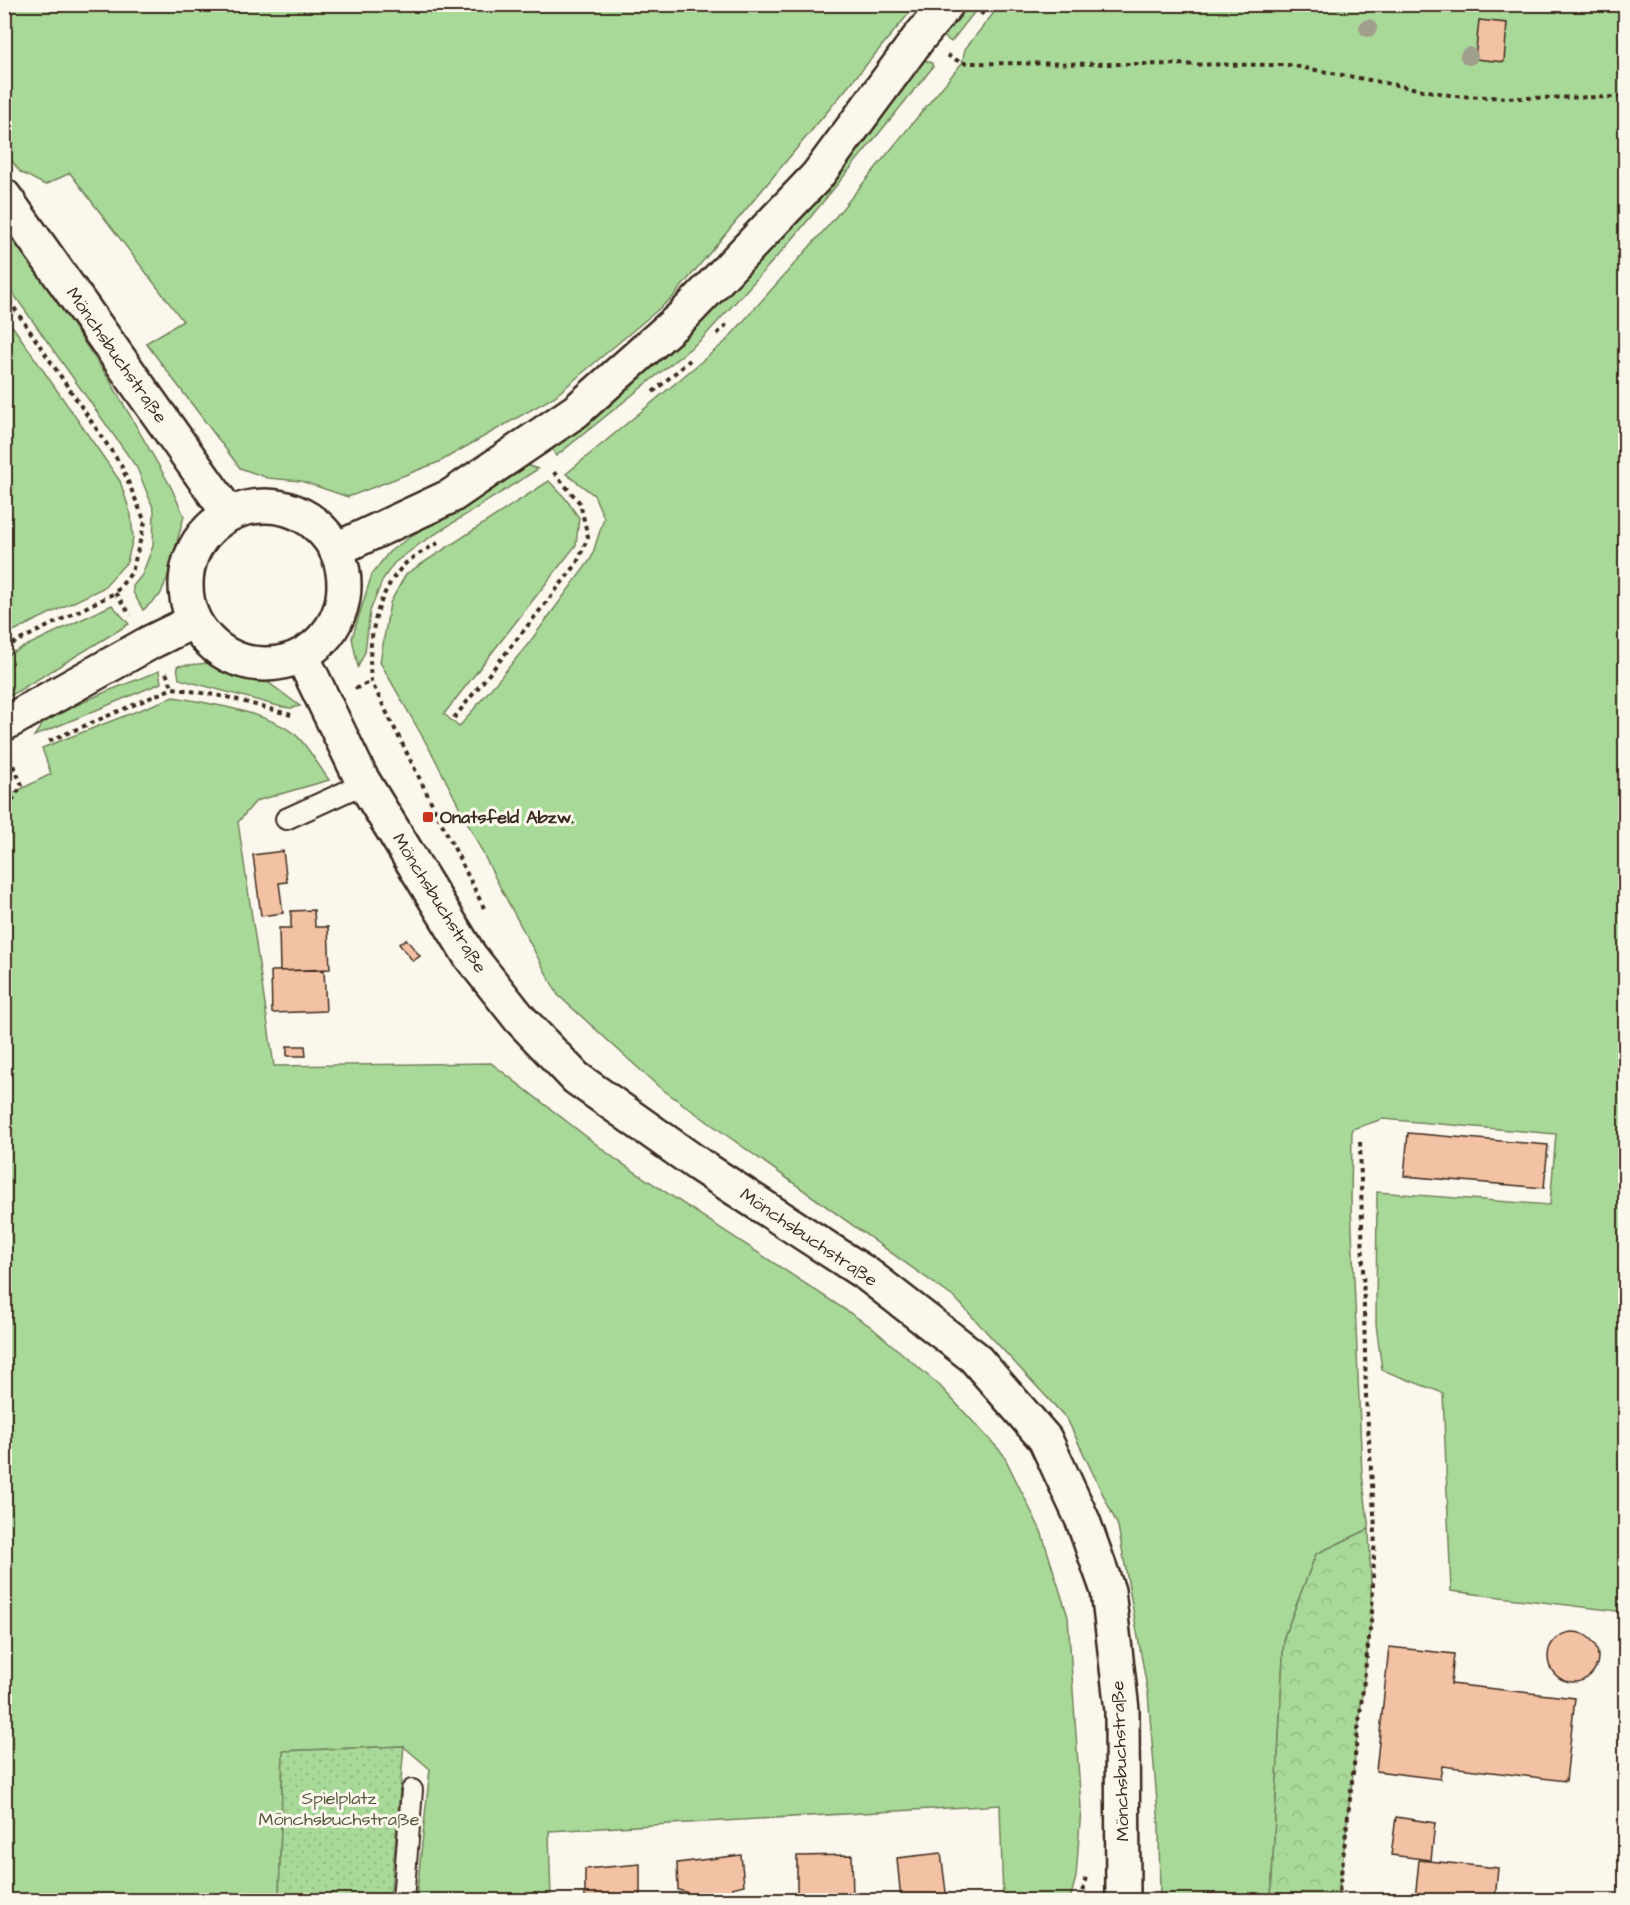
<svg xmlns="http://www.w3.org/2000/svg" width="1630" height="1905" font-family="'Architects Daughter',sans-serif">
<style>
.grass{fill:#a9d999;stroke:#72825c;stroke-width:1.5}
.forest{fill:url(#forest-crowns);stroke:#72825c;stroke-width:1.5}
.park{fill:url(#park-dots);stroke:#72825c;stroke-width:1.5}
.building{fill:#f3c1a3;stroke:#3b2a1e;stroke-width:1.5}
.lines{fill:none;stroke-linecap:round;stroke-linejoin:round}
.service-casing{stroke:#3b2a1e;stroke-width:24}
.tertiary-casing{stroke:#3b2a1e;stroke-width:38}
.path{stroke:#3b2a1e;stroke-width:4;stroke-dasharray:4.5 4.5;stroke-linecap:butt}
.service{stroke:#fbf7ec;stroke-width:20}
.tertiary{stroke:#fbf7ec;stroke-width:33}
.tree{fill:#a09e8c}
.poi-dot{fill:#c8321e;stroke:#fbf7ec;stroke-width:2}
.labels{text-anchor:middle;stroke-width:6;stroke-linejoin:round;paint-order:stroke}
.street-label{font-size:18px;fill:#3b2a1e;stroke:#fbf7ec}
.poi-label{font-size:18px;font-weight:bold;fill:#3b2a1e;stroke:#fbf7ec;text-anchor:start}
.park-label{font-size:18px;fill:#56563d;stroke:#fbf7ec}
</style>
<defs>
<pattern id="forest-crowns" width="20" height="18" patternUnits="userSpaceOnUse" patternTransform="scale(1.5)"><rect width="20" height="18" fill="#a9d999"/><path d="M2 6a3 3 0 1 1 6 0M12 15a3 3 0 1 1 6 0" fill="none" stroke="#92ba83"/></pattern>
<pattern id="park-dots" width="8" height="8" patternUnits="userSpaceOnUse" patternTransform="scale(1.5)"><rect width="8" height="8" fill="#a9d999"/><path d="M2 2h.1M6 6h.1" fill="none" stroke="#92ba83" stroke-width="1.8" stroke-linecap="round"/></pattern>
</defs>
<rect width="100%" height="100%" fill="#fbf7ec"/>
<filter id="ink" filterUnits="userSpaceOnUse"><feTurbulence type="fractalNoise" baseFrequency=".0167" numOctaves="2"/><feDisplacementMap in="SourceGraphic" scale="12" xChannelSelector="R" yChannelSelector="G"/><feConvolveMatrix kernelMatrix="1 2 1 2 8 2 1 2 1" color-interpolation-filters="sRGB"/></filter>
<g filter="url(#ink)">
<!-- grass -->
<g class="grass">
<path d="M4,5l1,-1 911,1 -243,292 -119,100 -115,65 -91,35 -47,-16 -33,-3 -28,-10 -94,-125 37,-22 -113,-148 -25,12 -25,-13 -15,-21z"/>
<path d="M966,5h14l-29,37 -9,-7z"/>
<path d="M1000,5h625v1607l-174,-21 -8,-198 -61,-23 -6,-46 1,-132 173,13 6,-71 -173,-15 -31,10 -1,76 11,269 7,55 -53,25 -32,83 -13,263h-111l-1,-74 -11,-133 -30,-167 -51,-107 -111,-120 -297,-212 -101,-92 -58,-108 -66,-130 -54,-95 10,-59 16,-29 143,-93 17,18 13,19 -3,27 -132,169 15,13 70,-84 62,-84 13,-41 -10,-23 -28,-21 159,-132 103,-116 134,-163 3,-14z"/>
<path d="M925,60l7,3 1,4 -142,174 -89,98 -146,117 -5,-9 135,-109 92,-97z"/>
<path d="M4,224l105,155 62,108 13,29 -17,63 -7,16 -17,15 -10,-18v-6l9,-11 11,-29 1,-36 -17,-42 -132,-186z"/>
<path d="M4,314l116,167 11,34 2,23 -6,24 -24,26 -98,47z"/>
<path d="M526,465l12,4 -117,74 -27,20 -11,16 -13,32 -5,41 -7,15 -6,-29 20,-64 17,-22 25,-18z"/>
<path d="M112,605l17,19 -124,75v-43z"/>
<path d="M210,663l59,20 31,23 -9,2 -9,-1 -103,-28 -2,-13z"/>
<path d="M159,671l2,12 -127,53 11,-16 58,-27z"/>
<path d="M173,697c34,6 101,16 126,41 11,12 20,28 30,42l-73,21 -18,21 36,244 217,-3 127,98 252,165 69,59 64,69 38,77 27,86 13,191 -5,69 -6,23h-67l-3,-95 -451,26 2,69h-135l14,-131 -27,-23 -120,5 -4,149h-274v-1103l46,-23 -9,-26z"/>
<path d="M1625,1633v111h-6z"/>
</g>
<!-- forest -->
<path class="forest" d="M1369,1529l3,83 -34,288h-67l13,-263 32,-83z"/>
<!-- park -->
<path class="park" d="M404,1746l-14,154h-111l4,-149z"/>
<!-- building -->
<g class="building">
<path d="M1479,20l28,3 -3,39 -29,-3z"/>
<path d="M283,851l4,31 -8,1 4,30 -22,3 -8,-61z"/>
<path d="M314,910l1,17h13l2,42 -50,2 -1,-43h12v-17z"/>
<path d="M406,939l14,17 -7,5 -14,-17z"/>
<path d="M324,970l2,41 -54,2 -1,-42z"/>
<path d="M287,1046h18l1,10h-19z"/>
<path d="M1408,1133l140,12 -4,43 -140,-12z"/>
<circle cx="1573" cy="1657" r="25"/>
<path d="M1389,1647l65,7 -3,30 124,14 -9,83 -124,-15 -2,13 -64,-8z"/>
<path d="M1396,1817l39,6 -4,37 -40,-5z"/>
<path d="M941,1853l6,47h-46l-4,-42z"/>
<path d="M741,1855l3,30 -12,3 1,12h-45l-2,-8 -8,-2 -1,-27z"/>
<path d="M852,1855l1,44h-56v-43z"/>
<path d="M1419,1860l79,8 -3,32h-80z"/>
<path d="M640,1864v36h-55v-31z"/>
</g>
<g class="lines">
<defs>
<g id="service">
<path d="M286,819l79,-36"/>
<path d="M403,1900l9,-110"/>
</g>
<g id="tertiary">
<path d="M4,196l225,318"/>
<circle cx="265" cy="585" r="79"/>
<path d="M337,549l114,-53 125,-85 108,-96 133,-139 101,-137 29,-35"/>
<path d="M302,656l58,120 110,180 50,63 56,59 123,87 169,110 106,82 71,82 38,82 25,70 14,119 1,190"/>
<path d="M4,724l147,-82 43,-21"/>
</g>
</defs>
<!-- service casing -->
<use href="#service" class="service-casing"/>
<!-- tertiary casing -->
<use href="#tertiary" class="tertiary-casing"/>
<!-- path -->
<g class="path">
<path d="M981,15l7,-11"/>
<path d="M947,55l15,8 327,2 166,31 63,2 108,-1"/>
<path d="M4,293l117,172 24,57 -13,50 -17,21 -111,55"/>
<path d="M717,334l12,-12"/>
<path d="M653,392l37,-32"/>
<path d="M438,543c-10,6 -23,12 -32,20 -30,29 -39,78 -35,118l113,227"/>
<path d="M115,593l16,22"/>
<path d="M166,673l7,15"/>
<path d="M355,689l16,-8"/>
<path d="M454,718l122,-153 12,-28 -8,-34 -29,-34"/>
<path d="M49,741l124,-53 54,9 64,18"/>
<path d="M4,805l7,-3 11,-17 -13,-29"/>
<path d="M1082,1900l4,-25"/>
<path d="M1338,1900l34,-288 3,-84 -9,-132 -6,-257"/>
</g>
<!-- service -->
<use href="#service" class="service"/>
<!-- tertiary -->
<use href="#tertiary" class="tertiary"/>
</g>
<!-- trees -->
<g class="tree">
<circle cx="1368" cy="28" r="9"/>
<circle cx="1469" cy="56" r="9"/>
</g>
</g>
<!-- markers -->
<rect class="poi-dot" x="422" y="811" width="12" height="12" rx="3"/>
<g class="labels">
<!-- street labels -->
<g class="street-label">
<text transform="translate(117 355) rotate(55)" y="6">Mönchsbuchstraße</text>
<text transform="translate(440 903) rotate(58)" y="6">Mönchsbuchstraße</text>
<text transform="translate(809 1237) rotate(34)" y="6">Mönchsbuchstraße</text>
<text transform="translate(1120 1761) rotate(-92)" y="6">Mönchsbuchstraße</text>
</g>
<!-- poi labels -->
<g class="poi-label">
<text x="440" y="823">Onatsfeld Abzw.</text>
</g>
<!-- park labels -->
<g class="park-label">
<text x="339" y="1804">Spielplatz<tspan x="339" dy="21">Mönchsbuchstraße</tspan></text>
</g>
</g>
<!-- margin -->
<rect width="1630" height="1905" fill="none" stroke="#fbf7ec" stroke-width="24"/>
<rect x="12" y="12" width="1606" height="1881" fill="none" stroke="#3b2a1e" stroke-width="2" filter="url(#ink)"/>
</svg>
